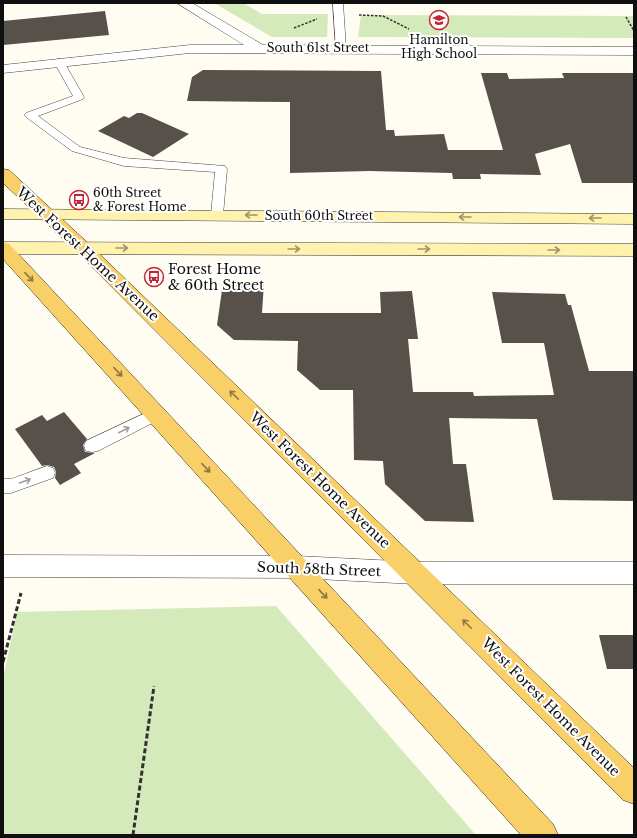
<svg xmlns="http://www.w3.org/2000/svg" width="637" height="838" font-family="'Libre Baskerville',serif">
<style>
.green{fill:#d5eaba}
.building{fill:#58504b}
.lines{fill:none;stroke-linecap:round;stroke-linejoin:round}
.service-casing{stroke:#424242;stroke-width:1}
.minor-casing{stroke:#424242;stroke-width:1}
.secondary-casing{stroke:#313131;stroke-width:1}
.primary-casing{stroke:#202020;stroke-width:1}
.path-far1{stroke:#313131;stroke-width:1.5;stroke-dasharray:2.5 1.5;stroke-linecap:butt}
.path{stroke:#313131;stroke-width:3;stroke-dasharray:5 2.5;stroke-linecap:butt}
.service{fill:#fff;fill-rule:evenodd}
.minor{fill:#fff;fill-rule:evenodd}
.secondary{fill:#fff2ac;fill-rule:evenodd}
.primary{fill:#f9cf68;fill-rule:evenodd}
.oneway{stroke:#9f976d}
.oneway2{stroke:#907940}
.oneway3{stroke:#9f9f9f}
.labels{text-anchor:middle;stroke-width:4;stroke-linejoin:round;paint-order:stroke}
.far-poi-label{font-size:12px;fill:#0f0f0f;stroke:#fff}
.far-street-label{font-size:12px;fill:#0f0f0f;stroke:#fff}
.street-label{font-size:14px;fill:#0f0f0f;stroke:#fff}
.poi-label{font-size:14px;fill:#0f0f0f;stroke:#fff;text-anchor:start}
</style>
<rect width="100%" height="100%" fill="#fffcf1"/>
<!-- green -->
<g class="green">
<path d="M214,3h29l19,11h66l-1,23h-55z"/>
<path d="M361,15l273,1v22l-276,-1z"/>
<path d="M276,606l200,229h-473v-156l14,-67z"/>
</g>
<!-- building -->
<g class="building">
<path d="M105,11l4,24 -106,10v-24z"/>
<path d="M203,70l178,1 5,59h8l1,6 49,-2 4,16h55l-22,-77h26l2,6 55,-1 -2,-5h72v110h-52l-12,-39 -35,10 6,21 -61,-1 1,5h-28l-1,-6 -83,-2 -79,2v-71l-103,-1 5,-24z"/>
<path d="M137,113h5l47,21 -36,23 -55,-26 26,-15 5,2z"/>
<path d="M223,283h41l-2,30h119l-1,-21 32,-1 6,48h-10l5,53h60l1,4 80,-1 -10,-52h-42l-10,-51 73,2 3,11h3l18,66h45v130l-81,-1 -16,-81 -88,-1 4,46h13l8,58 -49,-1 -40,-37 -2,-23 -29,-1 -1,-70h-33l-23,-20 1,-29 -64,-1 -17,-15z"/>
<path d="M64,412l23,27 -4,6 2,7 10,1 -21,11 7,9 -21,12 -5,-7 1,-6 -2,-5 -7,-2 -5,1 -27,-37 27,-14 5,6z"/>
<path d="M599,635h35v34h-27z"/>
</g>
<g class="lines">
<defs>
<g id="service">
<path d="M333,3h10l3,46 -5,3 -5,-3z"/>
<path d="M59,59l5,3 20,35 -1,2 -45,17 42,31 44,11 101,8 2,3 -4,46 -2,3h-8l-2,-3 4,-43 -91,-6 -52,-15 -46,-34 -2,-2 2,-2 47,-17 -19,-34z"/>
<path d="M156,408l6,2 2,4 -2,4 -64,33 -6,1 -6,-1 -2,-5 2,-5z"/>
<path d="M47,466l6,2 2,5 -2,5 -42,15h-8v-14h8z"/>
</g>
<g id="minor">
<path d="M177,3h15l71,42 371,2v8l-444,-2 -187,20v-8l187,-20h54z"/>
<path d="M3,555l294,1 119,6h218v22h-218l-119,-6 -294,-1z"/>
</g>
<g id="secondary">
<path d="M3,209l631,5v10l-631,-5z"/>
<path d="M3,242l631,2v12l-631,-2z"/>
</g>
<g id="primary">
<path d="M3,169l6,1 80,74 545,524v36l-11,-4 -546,-548 -74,-69z"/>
<path d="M3,242l6,2 544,580 5,11h-37l-518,-576z"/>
</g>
</defs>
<!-- service casing -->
<use href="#service" class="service-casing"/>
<!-- minor casing -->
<use href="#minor" class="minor-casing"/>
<!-- secondary casing -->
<use href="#secondary" class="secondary-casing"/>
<!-- primary casing -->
<use href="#primary" class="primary-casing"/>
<!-- path-far1 -->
<g class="path-far1">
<path d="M359,15l24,1 26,13"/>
<path d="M626,17l8,14"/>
<path d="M294,28l23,-9"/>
</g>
<!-- path -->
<g class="path">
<path d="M3,662l18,-69"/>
<path d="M133,835l21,-149"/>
</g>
<!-- service -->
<use href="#service" class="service"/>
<!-- minor -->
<use href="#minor" class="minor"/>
<!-- secondary -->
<use href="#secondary" class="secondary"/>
<!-- primary -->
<use href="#primary" class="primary"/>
</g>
<!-- one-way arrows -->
<defs><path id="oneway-shaft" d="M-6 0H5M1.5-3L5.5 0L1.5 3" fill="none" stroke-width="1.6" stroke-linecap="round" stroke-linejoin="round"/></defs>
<g class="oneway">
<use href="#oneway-shaft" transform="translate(251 215) rotate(-180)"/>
<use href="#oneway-shaft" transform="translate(465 217) rotate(-180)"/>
<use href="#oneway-shaft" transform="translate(595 218) rotate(-180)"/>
<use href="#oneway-shaft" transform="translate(122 248)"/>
<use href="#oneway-shaft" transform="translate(294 249)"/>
<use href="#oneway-shaft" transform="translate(424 249)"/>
<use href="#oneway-shaft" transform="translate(554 250)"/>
</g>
<g class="oneway2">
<use href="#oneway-shaft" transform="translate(29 277) rotate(47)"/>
<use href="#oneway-shaft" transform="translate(118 372) rotate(47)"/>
<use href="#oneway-shaft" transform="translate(234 395) rotate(-136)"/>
<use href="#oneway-shaft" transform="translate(206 468) rotate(47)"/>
<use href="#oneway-shaft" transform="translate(323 594) rotate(47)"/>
<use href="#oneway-shaft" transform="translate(467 624) rotate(-135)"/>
</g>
<g class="oneway3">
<use href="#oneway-shaft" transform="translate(124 430) rotate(-27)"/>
<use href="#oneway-shaft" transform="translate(25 481) rotate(-19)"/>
</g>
<!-- icons -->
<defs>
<symbol id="school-ring" viewBox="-11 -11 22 22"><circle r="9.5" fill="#fff" stroke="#c12634" stroke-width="1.5"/><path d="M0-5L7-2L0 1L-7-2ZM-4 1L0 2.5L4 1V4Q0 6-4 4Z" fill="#c12634"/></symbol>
<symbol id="bus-ring" viewBox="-11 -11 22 22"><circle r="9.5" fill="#fff" stroke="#c12634" stroke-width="1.5"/><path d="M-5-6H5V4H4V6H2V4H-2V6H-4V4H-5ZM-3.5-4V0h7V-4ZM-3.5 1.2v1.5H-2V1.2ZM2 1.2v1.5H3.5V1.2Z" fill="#c12634"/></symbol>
</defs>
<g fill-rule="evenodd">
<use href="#school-ring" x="428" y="9" width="22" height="22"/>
<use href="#bus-ring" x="68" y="189" width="22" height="22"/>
<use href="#bus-ring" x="143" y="266" width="22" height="22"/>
</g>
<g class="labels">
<!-- far-poi labels -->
<g class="far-poi-label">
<text x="439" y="44">Hamilton<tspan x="439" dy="14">High School</tspan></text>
<text x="93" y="197" text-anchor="start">60th Street<tspan x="93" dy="14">&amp; Forest Home</tspan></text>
</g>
<!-- far-street labels -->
<g class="far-street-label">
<text x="318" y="52">South 61st Street</text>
<text x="319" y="220">South 60th Street</text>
</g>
<!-- street labels -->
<g class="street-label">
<text transform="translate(88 254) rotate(43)" y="5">West Forest Home Avenue</text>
<text transform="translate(320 480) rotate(44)" y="5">West Forest Home Avenue</text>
<text transform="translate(319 569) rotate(2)" y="5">South 58th Street</text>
<text transform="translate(551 707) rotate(45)" y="5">West Forest Home Avenue</text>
</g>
<!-- poi labels -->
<g class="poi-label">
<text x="168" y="274">Forest Home<tspan x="168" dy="16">&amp; 60th Street</tspan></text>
</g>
</g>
<!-- border -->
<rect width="637" height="838" fill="none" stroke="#0f0f0f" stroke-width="8"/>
</svg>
